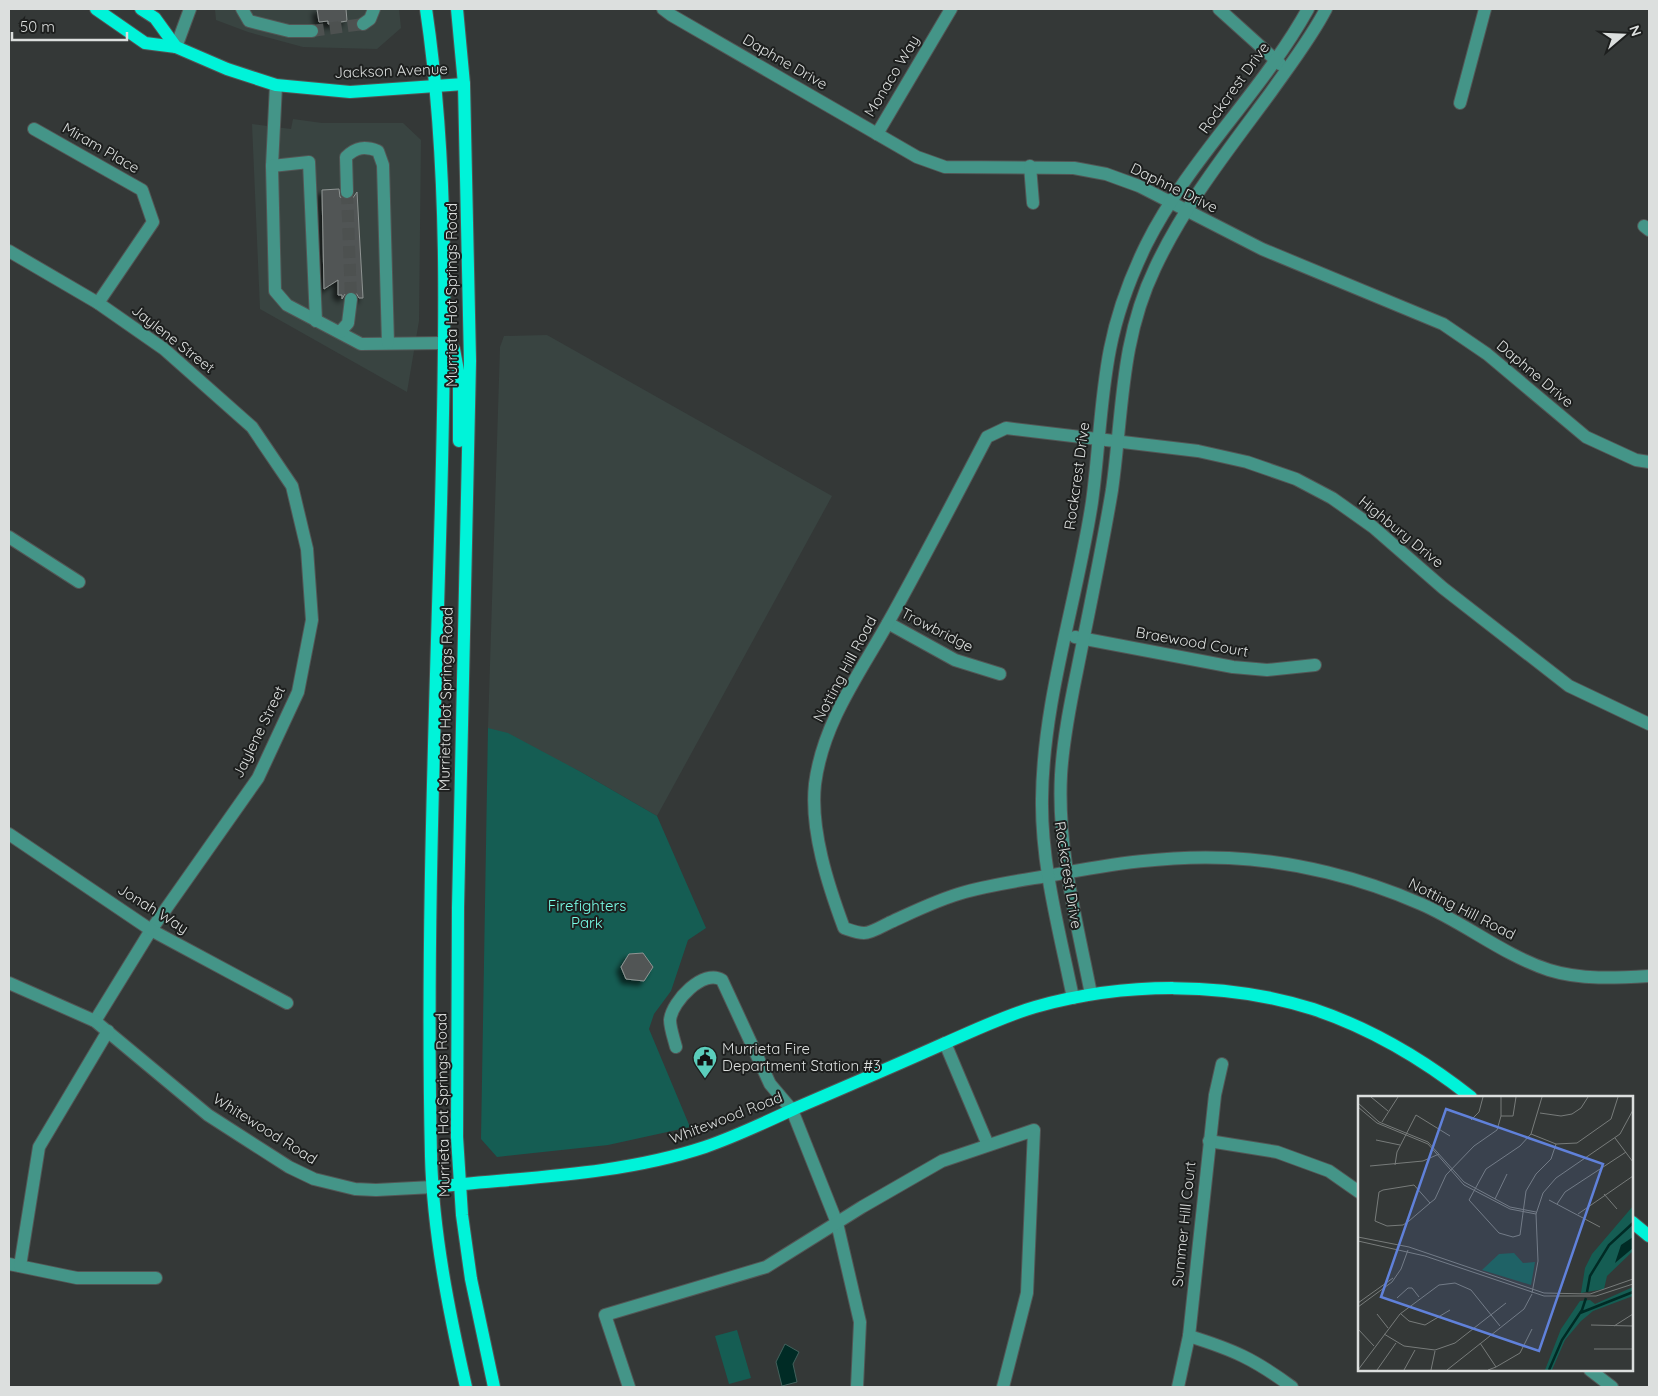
<svg xmlns="http://www.w3.org/2000/svg" width="1658" height="1396" font-family="Quicksand,sans-serif">
<style>
.built{fill:#394441}
.green{fill:#155d53}
.water{fill:#002b25;stroke:#42615c}
.building{fill:#515554;stroke:#8f9493;filter:url(#shadow)}
.lines{fill:none;stroke-linecap:round;stroke-linejoin:round}
.minor-tunnel{stroke:#4d5150;stroke-width:12;stroke-dasharray:12 6;stroke-linecap:butt}
.minor-casing{stroke:#525655;stroke-width:14}
.major-casing{stroke:#525655;stroke-width:14}
.minor{stroke:#449588;stroke-width:12}
.major{stroke:#00f3d9;stroke-width:12}
.labels{text-anchor:middle;stroke-width:4;stroke-linejoin:round;paint-order:stroke}
.street-label{font-size:15px;fill:#dcdfde;stroke:#1d1f1e}
.park-label{font-size:15px;fill:#79ffe9;stroke:#1d1f1e}
.poi-label{font-size:15px;fill:#dcdfde;stroke:#1d1f1e;text-anchor:start}
.inset-river{fill:none;stroke:#002b25;stroke-width:2.5}
.inset-road{fill:none;stroke:#777b7a;stroke-width:1}
.view{fill:#6081da;fill-opacity:0.15;stroke:#6081da;stroke-width:2.5}
.inset-edge{fill:none;stroke:#dcdfde;stroke-width:2.5}
</style>
<defs>
<filter id="shadow"><feDropShadow dx="-4.5" dy="4.5" stdDeviation="2.5" flood-color="#0009"/></filter>
</defs>
<rect width="100%" height="100%" fill="#343837"/>
<!-- built -->
<g class="built">
<path d="M215,9h184l2,19 -24,21 -74,-2 -55,-15 -32,-12z"/>
<path d="M293,119l29,4h81l18,17 -2,181 -12,71 -147,-83 -8,-185 39,5z"/>
<path d="M547,335l285,161 -175,320 -76,-44 -93,-44 12,-381 4,-11z"/>
</g>
<!-- green -->
<g class="green">
<path d="M488,728l20,5 73,39 76,44 49,112 -18,12 -17,51 -17,23 -5,15 41,98 -82,18 -111,12 -16,-18z"/>
<path d="M737,1330l14,48 -22,6 -14,-48z"/>
</g>
<!-- water -->
<path class="water" d="M785,1344l14,8 -6,12 4,18 -15,4 -6,-24z"/>
<!-- building -->
<g class="building">
<path d="M317,9h29l1,12 -19,3v-3l-9,1z"/>
<path d="M339,189l1,8 7,3 5,-1 5,-7 6,106h-4l-3,-5 -4,-2 -7,3 -3,5v-4h-4v-15l-14,9 -2,-99z"/>
<path d="M643,953l10,14 -9,14 -18,-2 -5,-12 8,-13z"/>
</g>
<g class="lines">
<!-- minor-tunnel -->
<g class="minor-tunnel">
<path d="M312,31l51,-7"/>
<path d="M347,192l4,107"/>
</g>
<defs>
<g id="minor">
<path d="M242,9l7,12 40,10h23"/>
<path d="M663,9l8,6 246,142 28,10 129,1 32,6 33,12 123,63 181,75 44,30 99,83 50,23 13,2"/>
<path d="M1219,9l61,55"/>
<path d="M363,24l7,-5 4,-10"/>
<path d="M176,47l14,-38"/>
<path d="M276,85l-4,81 3,125 12,14 74,39 83,-1"/>
<path d="M1460,103l25,-94"/>
<path d="M34,129l108,61 11,32 -55,81"/>
<path d="M877,134l74,-125"/>
<path d="M272,166l37,-4 7,159"/>
<path d="M1030,166l3,37"/>
<path d="M347,192l-1,-35c10,-10 19,-11 32,-6l5,14 5,178"/>
<path d="M1644,226l5,4"/>
<path d="M9,251l89,52 66,46 88,78 40,59 15,63 5,71 -14,72 -40,86 -107,152 -56,91"/>
<path d="M340,332l8,-9 3,-24"/>
<path d="M9,537l70,45"/>
<path d="M888,623l67,37 45,14"/>
<path d="M1075,637l158,30 34,3 48,-5"/>
<path d="M1649,724l-80,-38 -126,-98 -70,-61 -41,-29 -36,-19 -49,-17 -49,-11 -192,-23 -19,9c-32,61 -64,123 -98,184 -29,52 -66,101 -74,163 -5,46 13,101 29,144 6,2 14,5 20,5 8,0 20,-8 27,-11 24,-11 48,-23 74,-30 29,-8 59,-12 88,-17 58,-11 116,-20 176,-17 65,3 133,20 192,46 44,19 82,51 128,66 32,10 67,8 100,6"/>
<path d="M9,834l142,96 136,73"/>
<path d="M9,983l86,38 113,94 81,52 25,12 41,10 21,1 57,-3"/>
<path d="M1091,994c-14,-72 -34,-145 -30,-219 2,-35 9,-70 16,-104 12,-60 25,-121 35,-181 11,-78 8,-149 43,-222 30,-64 74,-119 116,-176 19,-27 40,-54 55,-83"/>
<path d="M1073,998c-13,-65 -32,-132 -31,-199 1,-100 35,-198 50,-297 7,-51 8,-102 18,-153 7,-36 20,-71 36,-104 43,-86 116,-153 162,-236"/>
<path d="M945,1043l43,102"/>
<path d="M676,1047c-2,-8 -6,-19 -6,-27 2,-19 34,-52 52,-40l48,104 22,26 45,113 23,99 -3,65"/>
<path d="M1209,1141l68,11 52,19 30,21"/>
<path d="M9,1264l68,14h79"/>
<path d="M20,1266l19,-119 69,-116"/>
<path d="M1189,1336c45,14 65,23 103,51"/>
<path d="M1590,1370l22,17"/>
<path d="M629,1387l-24,-72 161,-48 96,-60 80,-46 92,-31 -7,163 -24,94"/>
<path d="M1178,1387l11,-51 26,-241 7,-31"/>
</g>
<g id="major">
<path d="M96,9l49,34 31,4 51,22 49,16 74,7 114,-8"/>
<path d="M141,9l14,9 21,29"/>
<path d="M426,9c24,161 19,333 15,495 -6,217 -15,435 -10,652 2,77 18,156 35,231"/>
<path d="M457,9l7,75 6,277 -12,547 -1,229 5,78 9,64 23,108"/>
<path d="M444,343l10,6 5,27v65"/>
<path d="M433,1187c91,-10 184,-11 272,-40 32,-11 61,-25 91,-39 49,-21 98,-42 147,-64 30,-13 61,-28 92,-37 89,-25 189,-26 278,2 57,19 111,51 158,88"/>
<path d="M1632,1222l17,14"/>
</g>
</defs>
<!-- minor casing -->
<use href="#minor" class="minor-casing"/>
<!-- major casing -->
<use href="#major" class="major-casing"/>
<!-- minor -->
<use href="#minor" class="minor"/>
<!-- major -->
<use href="#major" class="major"/>
</g>
<!-- icons -->
<defs>
<symbol id="civic-pin" viewBox="-11 -11 22 30"><path d="M0 17L-7.5 6A9.5 9.5 0 1 1 7.5 6Z" fill="#5bcebc" stroke="#1d1f1e"/><path d="M-.6-6.5H3V-4.5H.6V-3L4-1V1h2V6H-6V1h2V-1L-.6-3ZM-1.2 2.5V6h2.4V2.5Z" fill="#111"/></symbol>
</defs>
<g fill-rule="evenodd">
<use href="#civic-pin" x="691" y="1044" width="28" height="38"/>
</g>
<g class="labels">
<!-- street labels -->
<g class="street-label">
<text transform="translate(785 62) rotate(30)" y="5">Daphne Drive</text>
<text transform="translate(391 71) rotate(-2)" y="5">Jackson Avenue</text>
<text transform="translate(892 76) rotate(-59)" y="5">Monaco Way</text>
<text transform="translate(1234 88) rotate(-54)" y="5">Rockcrest Drive</text>
<text transform="translate(101 148) rotate(30)" y="5">Miram Place</text>
<text transform="translate(1174 188) rotate(26)" y="5">Daphne Drive</text>
<text transform="translate(452 295) rotate(-90)" y="5">Murrieta Hot Springs Road</text>
<text transform="translate(173 339) rotate(38)" y="5">Jaylene Street</text>
<text transform="translate(1535 374) rotate(40)" y="5">Daphne Drive</text>
<text transform="translate(1077 476) rotate(-82)" y="5">Rockcrest Drive</text>
<text transform="translate(1401 532) rotate(39)" y="5">Highbury Drive</text>
<text transform="translate(937 630) rotate(27)" y="5">Trowbridge</text>
<text transform="translate(1192 642) rotate(10)" y="5">Braewood Court</text>
<text transform="translate(845 669) rotate(-62)" y="5">Notting Hill Road</text>
<text transform="translate(446 699) rotate(-89)" y="5">Murrieta Hot Springs Road</text>
<text transform="translate(259 732) rotate(-64)" y="5">Jaylene Street</text>
<text transform="translate(1068 875) rotate(81)" y="5">Rockcrest Drive</text>
<text transform="translate(153 909) rotate(32)" y="5">Jonah Way</text>
<text transform="translate(1462 909) rotate(27)" y="5">Notting Hill Road</text>
<text transform="translate(443 1105) rotate(-91)" y="5">Murrieta Hot Springs Road</text>
<text transform="translate(726 1118) rotate(-21)" y="5">Whitewood Road</text>
<text transform="translate(265 1129) rotate(32)" y="5">Whitewood Road</text>
<text transform="translate(1184 1224) rotate(-84)" y="5">Summer Hill Court</text>
</g>
<!-- park labels -->
<g class="park-label">
<text x="587" y="911">Firefighters<tspan x="587" dy="17">Park</tspan></text>
</g>
<!-- poi labels -->
<g class="poi-label">
<text x="722" y="1054">Murrieta Fire<tspan x="722" dy="17">Department Station #3</tspan></text>
</g>
</g>
<!-- overview -->
<g transform="translate(1358 1096)">
<rect width="275" height="275" fill="#343837"/>
<path d="M275,110v45l-26,25 -3,13 -23,4 4,-25 7,-14zM156,157l9,10 12,-1 -4,23 -49,-15 17,-16zM275,191v9l-40,15 -12,10 -16,19 -13,30h-7l16,-41 19,-28 10,-1 5,4z" fill="#155d53"/>
<path d="M275,141v11l-18,15 6,-18z" fill="#002b25"/>
<path class="inset-river" d="M229,196l3,-16 19,-31 24,-22M222,217l53,-21M191,274l13,-30 20,-30 4,-12"/>
<path class="inset-road" d="M13,1l17,14M184,1l-11,37 -11,12 -34,23 -17,31 30,33 14,4 7,-2 6,-44 10,-17 15,-15 5,-15M0,7l21,19 49,20 36,40 46,25 26,5M0,11l19,16 51,21 36,41 46,24 26,5M182,17l21,3 11,-2 9,-6 7,-11M143,20h12l3,-19M113,24l8,-8 4,-15M24,26l16,-25M173,38l25,10 21,-1 34,-24 7,-22M257,42l18,24M18,44l24,5M37,69l2,-13 19,-37 34,21M12,70l53,-5 16,-7M246,98l13,15M137,103l12,-25M191,104l51,27M72,107l-16,-18 -31,5 -4,2 -4,29 12,5 16,-1 6,-4 21,-18 5,-4 11,-24 28,-29 23,-16 4,-14v-19M199,108l8,-12 61,-40M220,118l55,-38M0,141l51,10 135,46 46,1 43,-15M0,145l67,15 119,40h52l37,-12M174,197l6,-32 -2,-47 7,-21 13,-15 64,-44 13,-24M39,202l11,-10h4l7,9M0,207l35,-25M0,211l34,-25 9,-13 7,-19M19,218l11,14M43,218l8,7 16,4 25,-15M233,229l42,1M256,230l19,-12M0,233l16,17M26,238l20,12 31,4 20,-7 51,-40M122,247l16,24 -8,3M236,253h39M138,271l24,-14 12,-24M0,274l42,-56 39,-29 16,-2 16,7 29,36M19,274l19,-27M46,274l11,-20M73,274l4,-19M89,274l77,-61 8,-15"/>
<path class="view" d="M88,13l157,55 -64,187 -158,-54z"/>
<rect width="275" height="275" class="inset-edge"/>
</g>
<!-- border -->
<rect width="1658" height="1396" fill="none" stroke="#dcdfde" stroke-width="20"/>
<!-- north arrow -->
<g transform="translate(1623 35) rotate(71)" stroke="#1d1f1e" stroke-width="4" paint-order="stroke">
<path d="M0-4L9 19L0 12L-9 19Z" fill="#dcdfde"/>
<text y="-8" font-size="14" font-weight="bold" text-anchor="middle" fill="#dcdfde">N</text>
</g>
<!-- scale -->
<path d="M12 32v8h115v-8" fill="none" stroke="#dcdfde" stroke-width="2.5"/>
<text x="20" y="32" font-size="15" fill="#dcdfde" stroke="#1d1f1e" stroke-width="4" paint-order="stroke">50 m</text>
</svg>
